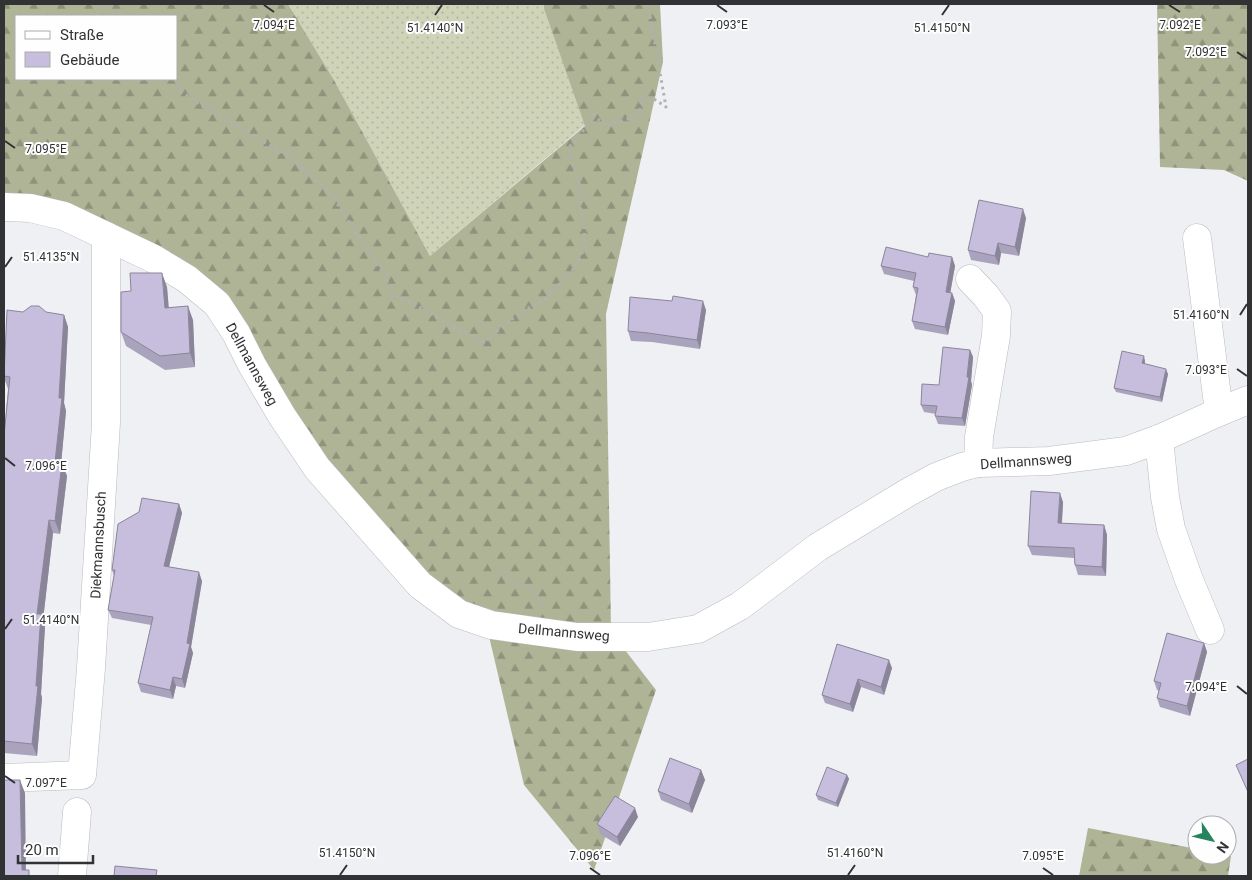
<svg xmlns="http://www.w3.org/2000/svg" width="1252" height="880" font-family="Roboto,sans-serif">
<style>
.grass{fill:url(#grass-dots)}
.forest{fill:url(#forest-firs);fill-rule:evenodd}
.lines{fill:none;stroke-linecap:round;stroke-linejoin:round}
.minor-casing{stroke:#babbbf;stroke-width:29}
.path{stroke:#b0b1b4;stroke-width:3;stroke-dasharray:2.5 4;stroke-linecap:butt}
.minor{stroke:#fff;stroke-width:28}
.wall{fill:#aaa3bd}
.shaded-wall{fill:#8b859a}
.building{fill:#c6bedc;stroke:#8b859a}
.ticks{fill:none;stroke:#313233;stroke-width:2}
.labels{text-anchor:middle;stroke-width:4;stroke-linejoin:round;paint-order:stroke}
.street-label{font-size:14px;fill:#313233;stroke:#fefeff}
.ticks-label{font-size:12px;text-anchor:middle;fill:#313233;stroke:#fefeff;stroke-width:4;stroke-linejoin:round;paint-order:stroke}
</style>
<defs>
<pattern id="grass-dots" width="8" height="8" patternUnits="userSpaceOnUse" patternTransform="scale(1.25)"><rect width="8" height="8" fill="#cfd4b9"/><path d="M2 2h.1M6 6h.1" fill="none" stroke="#b2b6a0" stroke-width="1.8" stroke-linecap="round"/></pattern>
<pattern id="forest-firs" width="22" height="20" patternUnits="userSpaceOnUse" patternTransform="scale(1.25)"><rect width="22" height="20" fill="#afb496"/><path d="M5 1l3.5 6h-7zM16 11l3.5 6h-7z" fill="#8f937b"/></pattern>
</defs>
<rect width="100%" height="100%" fill="#eff0f4"/>
<!-- grass -->
<path class="grass" d="M288,4h256v5l41,116 -155,131 -96,-176z"/>
<!-- forest -->
<g class="forest">
<path d="M4,4h284l46,76 96,176 155,-130 -41,-117v-5h116l3,58 -57,252 5,318 45,58 -62,180 -70,-85 -36,-153 -25,-23 -143,-143 -131,-190 -185,-69zM16,16h160v63h-160z"/>
<path d="M1157,4h91v177l-24,-11 -64,-3z"/>
<path d="M1088,828l109,21v6l34,1 -3,20h-149z"/>
</g>
<g class="lines">
<defs>
<g id="minor">
<path d="M4,207l26,1 34,8 90,43 33,20 30,25 19,29 16,32 30,51 35,52 103,117 39,29 32,11 86,12h71l50,-8 42,-23 78,-59 89,-54 29,-16 26,-10 16,-4 71,-2 77,-10 33,-12 60,-27 29,-12"/>
<path d="M1197,238l22,174"/>
<path d="M970,279l16,17 11,15 -1,25 -17,101 -1,26"/>
<path d="M1159,439l6,58 6,32 18,51 21,50"/>
<path d="M4,778l78,-3 9,-107 15,-245v-187"/>
<path d="M72,876l5,-64"/>
</g>
</defs>
<!-- minor casing -->
<use href="#minor" class="minor-casing"/>
<!-- path -->
<g class="path">
<path d="M100,4l22,12"/>
<path d="M175,79l7,13 20,14 85,49 41,35 58,88 6,17 20,8 72,40 11,-10 26,-21 24,-13 27,-28 13,-23 -1,-25 -4,-17v-20l-10,-31v-9l9,-9 14,-22 13,11 22,-7 6,2 6,-12 2,-12 12,2 12,8 -18,-103"/>
<path d="M501,572l18,14 15,6 8,14"/>
</g>
<!-- minor -->
<use href="#minor" class="minor"/>
</g>
<!-- wall -->
<g class="wall">
<path d="M1026,218l-7,38 -18,-3 -2,12 -28,-5 -3,-10z"/>
<path d="M928,257h24l3,9 -5,27h2l3,8 -7,34 -33,-6 -3,-8 4,-26 -3,-8 1,-6 -30,-7 -3,-8z"/>
<path d="M167,287l1,20 25,13 2,47 -30,3 -39,-24 -5,-14z"/>
<path d="M706,310l-6,39 -48,-7 -21,-1 -3,-10z"/>
<path d="M23,312l41,3 4,12 -4,76 2,8 -5,52 6,13 -7,58 -7,-1 -10,87 2,6 -4,68 1,4 -5,58 -33,-3v-318l4,-46 -4,-11v-15z"/>
<path d="M970,350l3,7 -2,24 1,4 -7,41 -27,-2 -3,-8 1,-2 -12,-2 -3,-7z"/>
<path d="M1145,361v3l23,10 -6,28 -46,-10 -2,-4z"/>
<path d="M1063,502l-1,22 42,1 3,10 -1,41 -28,-1 -3,-10 -1,-7 -42,-3 -4,-9z"/>
<path d="M179,504l3,9 -13,54 33,14 -11,66 2,6 -8,35 -9,-2 -3,13 -32,-7 -3,-9 13,-58 -39,-7 -4,-8 6,-34 -2,-6z"/>
<path d="M1204,643l3,9 -17,64 -30,-9 -3,-9 2,-7 -2,-1 -3,-9z"/>
<path d="M837,644l55,24 -8,27 -23,-8 -8,25 -28,-9 -3,-8z"/>
<path d="M701,770l4,10 -13,33 -31,-13 -3,-9z"/>
<path d="M847,775l2,4 -11,28 -20,-7 -2,-5z"/>
<path d="M638,817l-18,29 -20,-12 -3,-10z"/>
</g>
<!-- shaded-wall -->
<g class="shaded-wall">
<path d="M1023,209l3,9 -7,38 -4,-9z"/>
<path d="M998,243l3,10 -2,12 -4,-9z"/>
<path d="M952,257l3,9 -6,34 -3,-8z"/>
<path d="M162,273l5,14 3,34 -5,-13z"/>
<path d="M952,293l3,8 -7,34 -3,-8z"/>
<path d="M703,301l3,9 -6,39 -3,-9z"/>
<path d="M188,306l5,14 2,47 -5,-14z"/>
<path d="M64,315l4,12 -4,76 2,8 -6,64 -5,-13z"/>
<path d="M970,350l3,7 -2,24 1,4 -7,41 -3,-8 5,-41z"/>
<path d="M1144,356l1,5 -1,7 -2,-5z"/>
<path d="M1166,369l2,5 -6,28 -2,-5z"/>
<path d="M62,463l5,13 -7,58 -5,-13z"/>
<path d="M1060,493l3,9 -2,31 -3,-10z"/>
<path d="M179,504l3,9 -15,62 -3,-9z"/>
<path d="M49,520l4,13 -10,87 2,6 -4,68 1,4 -5,58 -5,-12 4,-58 1,-72z"/>
<path d="M1104,525l3,10 -1,41 -4,-9z"/>
<path d="M199,572l3,9 -11,66 2,6 -8,35 -3,-9 5,-36z"/>
<path d="M1204,643l3,9 -17,64 -3,-10z"/>
<path d="M889,660l3,8 -8,27 -3,-8z"/>
<path d="M173,677l3,9 -3,13 -3,-9z"/>
<path d="M858,679l3,8 -8,25 -3,-8z"/>
<path d="M701,770l4,10 -13,33 -3,-9z"/>
<path d="M847,775l2,4 -11,28 -2,-4z"/>
<path d="M20,780l5,13 1,83 -4,-6z"/>
<path d="M635,808l3,9 -18,29 -3,-9z"/>
</g>
<!-- building -->
<g class="building">
<path d="M979,200l44,9 -8,38 -17,-4 -3,13 -27,-6z"/>
<path d="M886,247l42,10 1,-4 23,4 -6,35 6,1 -7,34 -33,-6 6,-33 -5,-1 3,-14 -35,-7z"/>
<path d="M130,273h32l3,35 23,-2 2,47 -30,3 -39,-24v-40l10,-1z"/>
<path d="M673,296l30,5 -6,39 -49,-7 -20,-2 2,-34 42,4z"/>
<path d="M31,306h8l7,6 18,3 -5,83h3l-7,64 7,1 -7,58 -6,-1 -12,94h4l-5,72h2l-6,58 -28,-3v-306l6,-58 -6,-1 3,-66 16,2z"/>
<path d="M943,347l27,3 -3,27h2l-7,41 -27,-2 2,-10 -16,-1 1,-21 17,1z"/>
<path d="M1122,351l22,5 -2,7 24,6 -6,28 -46,-9z"/>
<path d="M1031,491l29,2 -2,30 46,2 -2,42 -27,-2 -1,-17 -46,-2z"/>
<path d="M142,498l37,6 -15,62 35,6 -12,71 3,1 -8,35 -9,-2 -3,13 -32,-7 15,-66 -45,-7 7,-40h-3l6,-46 21,-12z"/>
<path d="M1167,633l37,10 -17,63 -30,-8 4,-15 -7,-2z"/>
<path d="M837,644l52,16 -8,27 -23,-8 -8,25 -28,-9z"/>
<path d="M670,758l31,12 -12,34 -31,-13z"/>
<path d="M1248,759v33l-12,-27z"/>
<path d="M827,767l20,8 -11,28 -20,-8z"/>
<path d="M4,780h16l2,90h7v6h-25z"/>
<path d="M615,796l20,12 -18,29 -20,-13z"/>
<path d="M115,866l42,4 -1,6h-42z"/>
</g>
<!-- ticks -->
<path class="ticks" d="M264,5l10,7M717,5l10,7M1169,5l11,7M435,15l7,-10M942,15l7,-10M1237,52l10,7M5,141l10,7M5,267l7,-10M1240,315l7,-11M1237,369l10,7M5,458l10,8M5,629l7,-10M1237,686l10,8M5,776l10,7M590,868l10,7M1043,868l10,7M340,875l7,-10M848,875l7,-10"/>
<g class="labels">
<!-- street labels -->
<g class="street-label">
<text transform="translate(252 364) rotate(61)" y="5">Dellmannsweg</text>
<text transform="translate(1026 461) rotate(-4)" y="5">Dellmannsweg</text>
<text transform="translate(98 545) rotate(-87)" y="5">Diekmannsbusch</text>
<text transform="translate(564 632) rotate(5)" y="5">Dellmannsweg</text>
</g>
</g>
<g class="ticks-label">
<text x="274" y="29">7.094°E</text>
<text x="727" y="29">7.093°E</text>
<text x="1180" y="29">7.092°E</text>
<text x="435" y="32">51.4140°N</text>
<text x="942" y="32">51.4150°N</text>
<text x="1206" y="56">7.092°E</text>
<text x="46" y="153">7.095°E</text>
<text x="51" y="261">51.4135°N</text>
<text x="1201" y="319">51.4160°N</text>
<text x="1206" y="374">7.093°E</text>
<text x="46" y="470">7.096°E</text>
<text x="51" y="624">51.4140°N</text>
<text x="1206" y="691">7.094°E</text>
<text x="46" y="787">7.097°E</text>
<text x="347" y="857">51.4150°N</text>
<text x="855" y="857">51.4160°N</text>
<text x="590" y="860">7.096°E</text>
<text x="1043" y="860">7.095°E</text>
</g>
<!-- border -->
<rect width="1252" height="880" fill="none" stroke="#313233" stroke-width="10"/>
<!-- legend -->
<rect x="15" y="15" width="162" height="65" fill="#fefeff" stroke="#acacad"/>
<rect x="25" y="31" width="25" height="8" fill="#ffffff" stroke="#acacad"/>
<text x="60" y="40" font-size="15" fill="#313233">Straße</text>
<rect x="25" y="52" width="25" height="15" fill="#c6bedc" stroke="#acacad"/>
<text x="60" y="65" font-size="15" fill="#313233">Gebäude</text>
<!-- north arrow -->
<g transform="translate(1212 840) rotate(125)"><circle r="24" fill="#fefeff" stroke="#acacad"/>
<path d="M0-4L9 19L0 12L-9 19Z" fill="#23845d"/>
<text y="-8" font-size="14" font-weight="bold" text-anchor="middle" fill="#313233">N</text>
</g>
<!-- scale -->
<path d="M18 855v8h75v-8" fill="none" stroke="#313233" stroke-width="2.5"/>
<text x="25" y="855" font-size="15" fill="#313233" stroke="#fefeff" stroke-width="4" paint-order="stroke">20 m</text>
</svg>
